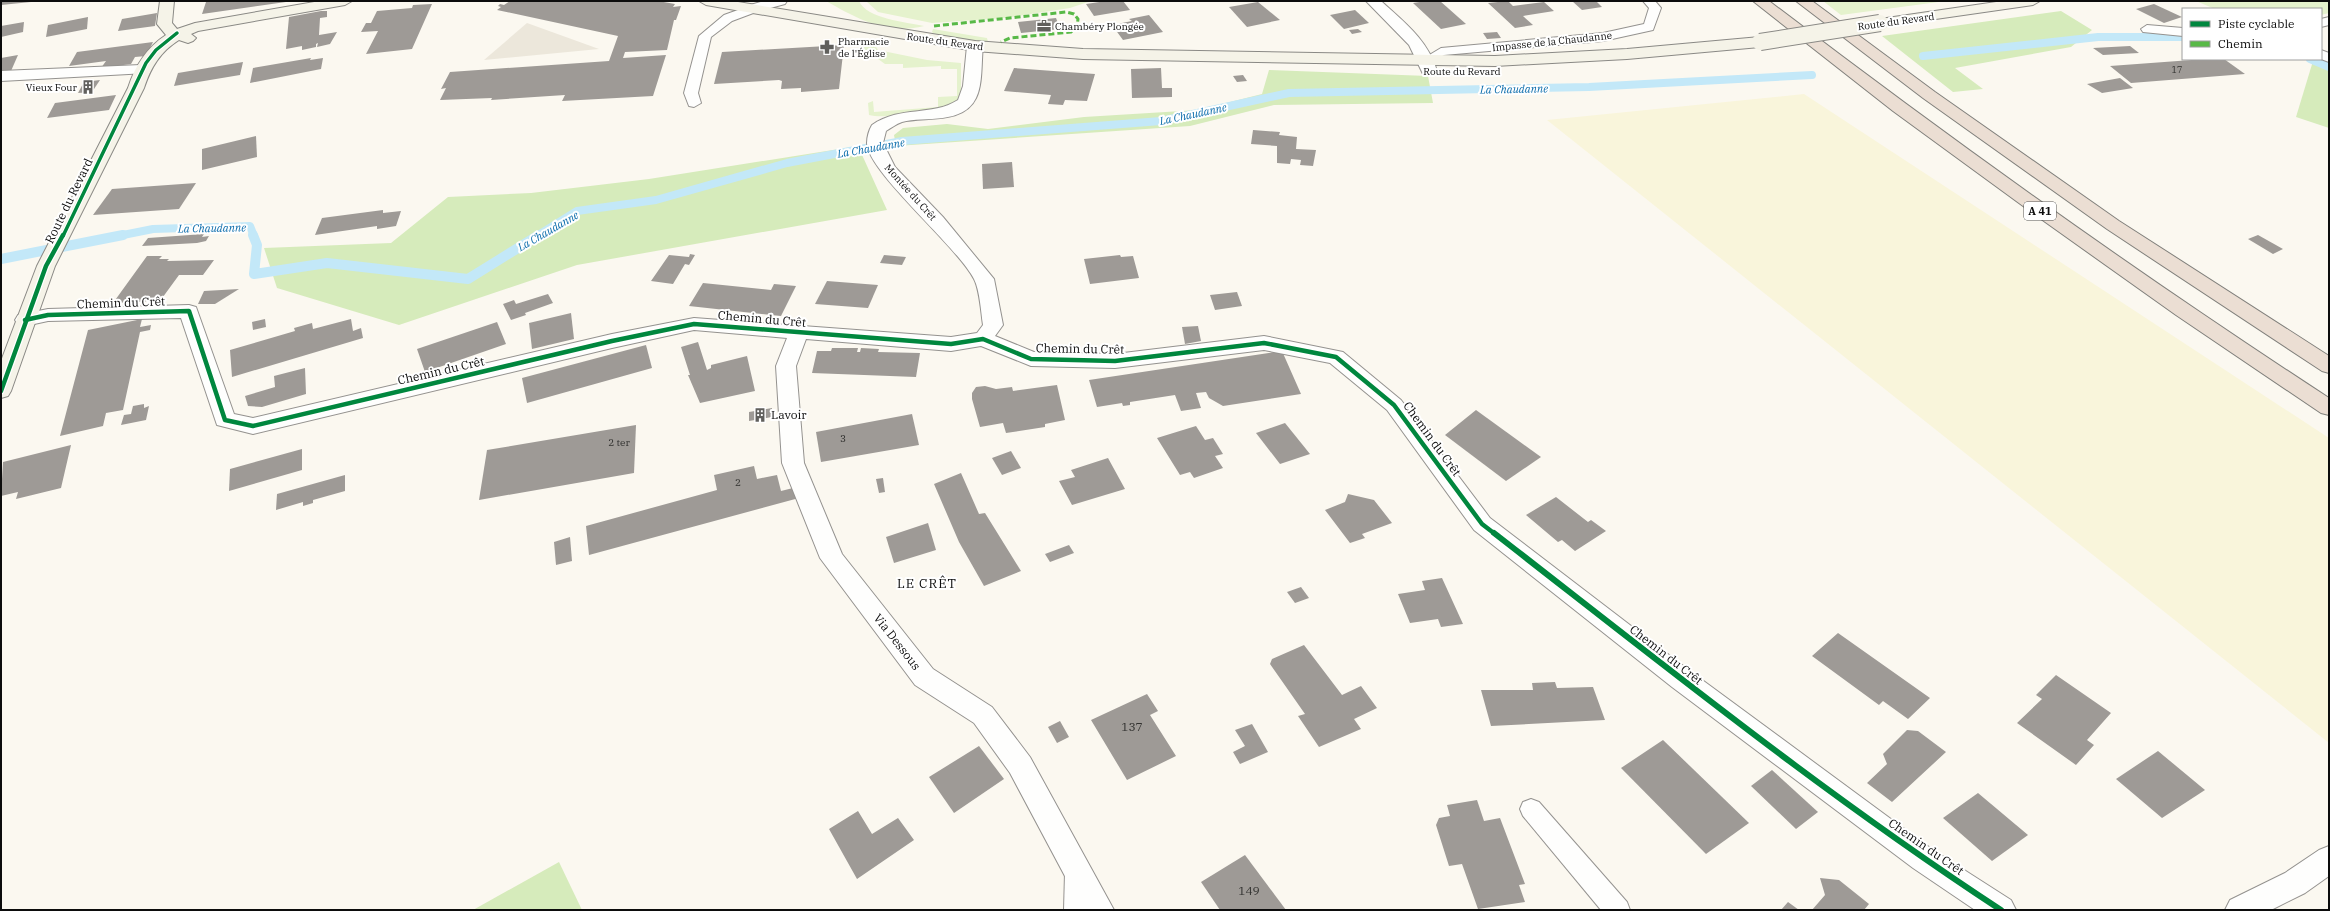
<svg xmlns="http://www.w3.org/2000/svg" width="2330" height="911" font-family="'IBM Plex Serif',serif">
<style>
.farmland{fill:#f9f5db}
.green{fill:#e5f2cd}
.forest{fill:#d6ebbb}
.plaza{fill:#ece7db}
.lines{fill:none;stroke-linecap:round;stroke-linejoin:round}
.stream-far1{stroke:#c3e8f8;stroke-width:8}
.stream{stroke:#c3e8f8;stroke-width:10}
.building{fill:#9e9a96}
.service-casing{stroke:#94928f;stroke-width:2}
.minor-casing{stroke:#94928f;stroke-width:2}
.tertiary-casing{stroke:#94928f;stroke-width:2}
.secondary-casing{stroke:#8a8985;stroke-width:2}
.motorway-casing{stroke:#81807c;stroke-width:2}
.service{fill:#fefefd;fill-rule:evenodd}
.minor{fill:#fefefd;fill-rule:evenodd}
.tertiary{fill:#fefefd;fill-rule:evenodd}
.secondary{fill:#f5f3e8;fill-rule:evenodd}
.motorway{fill:#ebded3;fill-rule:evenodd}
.secondary-bridge-casing{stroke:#8a8985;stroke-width:18;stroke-linecap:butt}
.secondary-bridge{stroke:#f5f3e8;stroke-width:16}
.quiet{stroke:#58b947;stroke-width:3;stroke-dasharray:6 3;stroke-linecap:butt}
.cycleway-far2-casing{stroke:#fff;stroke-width:5.5}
.cycleway-far1-casing{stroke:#fff;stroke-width:7}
.cycleway-casing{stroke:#fff;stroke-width:8}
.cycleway-far2{stroke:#00873e;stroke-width:3.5}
.cycleway-far1{stroke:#00873e;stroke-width:4.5}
.cycleway{stroke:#00873e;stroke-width:6}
.labels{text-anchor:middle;stroke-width:4;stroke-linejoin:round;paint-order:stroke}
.far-number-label{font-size:9px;fill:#30302e}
.far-street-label{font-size:10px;fill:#0c0c0c;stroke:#fff}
.far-poi-label{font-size:10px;fill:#0c0c0c;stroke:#fff;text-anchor:start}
.number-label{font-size:10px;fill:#30302e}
.far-water-label{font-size:11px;font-style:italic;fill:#096bab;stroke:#fff}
.shield{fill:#fff;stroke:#555;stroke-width:1}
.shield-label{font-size:11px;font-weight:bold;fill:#0c0c0c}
.street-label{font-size:12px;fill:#0c0c0c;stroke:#fff}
.poi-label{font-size:12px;fill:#0c0c0c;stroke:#fff;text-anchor:start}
.near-number-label{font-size:12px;fill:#30302e}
.neighbourhood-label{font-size:13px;letter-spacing:1px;fill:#0c0c0c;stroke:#fff}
</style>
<rect width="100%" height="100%" fill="#fbf8f0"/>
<!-- farmland -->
<path class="farmland" d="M1804,94l525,344v305l-782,-623z"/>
<!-- green -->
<g class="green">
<path d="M826,1h33c8,18 47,21 65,25 -38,9 -66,-7 -98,-25z"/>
<path d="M866,1h225l-21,7 -65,10 -73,5 -54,-11z"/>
<path d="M1823,1h123l-105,14z"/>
<path d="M2196,1h133v12l-8,2v-6h-106z"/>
<path d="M933,29l54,9 1,4 -52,-6 -4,-4z"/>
<path d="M873,42l5,8 49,10 34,3v34c-6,6 -13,11 -21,13 -15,3 -58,9 -71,5l-1,-12 5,-2 1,11 64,-5v-10l19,-1v-27h-16v-3l-38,2v-4h-18l-22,-16v-3z"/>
</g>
<!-- forest -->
<g class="forest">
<path d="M2061,11l31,19 -21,17 -116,21 28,21 -30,3 -71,-56z"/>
<path d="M2313,61l16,3v64l-33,-11z"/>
<path d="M1269,70l159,6 5,27 -159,2 -84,21 -294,20 -2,-11 9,-7 44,-4 41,5 96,-12 114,-7 64,-16z"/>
<path d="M858,146l29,64 -310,55 -178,60 -122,-37 -13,-40 127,-5 57,-46 83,-4 118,-14z"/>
<path d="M559,862l23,48h-109z"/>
</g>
<!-- plaza -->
<path class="plaza" d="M527,23l72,26 -115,11z"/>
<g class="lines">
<!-- stream-far1 -->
<g class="stream-far1">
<path d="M1923,56l175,-19h85"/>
<path d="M2310,59l19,8"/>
<path d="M118,236l35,-7 97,-3 4,10"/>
<path d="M537,236l40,-25 79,-11 131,-37 115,-22 259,-20 128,-28 300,-6 223,-12"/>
</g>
<!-- stream -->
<g class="stream">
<path d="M253,235l4,10 -3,29 73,-11 141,16 71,-44"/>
<path d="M1,259l122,-24"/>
</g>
</g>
<!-- building -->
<g class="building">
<path d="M1,1h30v1l-30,3z"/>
<path d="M286,1v1l-84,12 4,-12z"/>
<path d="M510,1h148l17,3 -2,3 8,-1 -5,14h-2l-7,30 -42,2 -2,6 43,-3 -13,41 -91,5 3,-6 -74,5 1,-2 -52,2 6,-12 -5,1 9,-17 159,-11 9,-25 -121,-26 4,-3 -3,-1 2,-2 4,1z"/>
<path d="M1106,1h17l7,9 -36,6 -8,-12z"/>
<path d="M1426,1h14l26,23 -25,5 -28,-26z"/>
<path d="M1508,1l5,5 31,-4 10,9 -31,5 10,9 -18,3 -27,-25z"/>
<path d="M1572,1h24l6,6 -20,3z"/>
<path d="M1258,2l22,18 -33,7 -18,-20z"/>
<path d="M432,4l-20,45 -46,5 12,-23 -17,1 5,-9h5l6,-12 35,-3 1,-3z"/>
<path d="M2154,4l28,13 -18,6 -28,-14z"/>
<path d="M1355,10l14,13 -25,6 -14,-14z"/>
<path d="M321,11h6v6l-7,1 -1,17 18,-3 -7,12 -13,3 1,-4 -2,1v3l-14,3v-4l-16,3 3,-32z"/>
<path d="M157,13l-2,13 -37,5 4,-12z"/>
<path d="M1149,15l14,17 -40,8 -11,-15 20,-4 -3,-2z"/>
<path d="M88,17l-1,12 -41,8 2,-12z"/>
<path d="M1056,18l4,11 -39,4 -3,-11z"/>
<path d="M24,22l-1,10 -22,5v-11z"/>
<path d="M1358,29l4,3 -10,2 -3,-4z"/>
<path d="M1497,32l4,6 -14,1 -4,-6z"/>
<path d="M153,42l-7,14 -11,1 -4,7 -30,4 5,-7 -37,5 8,-14z"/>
<path d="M844,45l-5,44 -38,3v-4l-20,1 1,-8 -3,-1 -65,4 8,-32z"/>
<path d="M2130,46l9,7 -36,2 -10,-7z"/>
<path d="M18,55l-7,16 -10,1v-14z"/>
<path d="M311,58l-1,2 13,-2 -2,11 -71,14 3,-15z"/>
<path d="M2205,59h19l21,15 -114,9 -21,-17z"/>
<path d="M243,62l-3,13 -66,11 4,-13z"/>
<path d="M1014,68l53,4 28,2 -8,27 -22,-1 -2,5 -15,-1 3,-9 -47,-4z"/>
<path d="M1161,68l1,20h10v9l-40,1 -1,-29z"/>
<path d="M1243,75l4,6 -10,1 -4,-6z"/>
<path d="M2120,78l13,10 -31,5 -15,-9z"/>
<path d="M100,80l-8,12 -14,1 6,-11z"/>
<path d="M116,95l-7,15 -62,8 8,-15z"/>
<path d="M1253,130l27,2 -1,3 18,2 -1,12 20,1 -3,16 -13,-1 1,-5 -10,-1 -1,5 -13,-1v-17l-26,-2z"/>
<path d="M256,136l1,21 -55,13v-21z"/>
<path d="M1012,162l2,25 -31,2 -1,-25z"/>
<path d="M196,183l-17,26 -86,6 19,-26z"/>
<path d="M383,210v3l18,-2 -5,15 -19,3v-3l-62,9 7,-17z"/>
<path d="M204,234l-2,3 7,-1 -3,5 -9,2 -55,3 6,-8z"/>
<path d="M2258,235l25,14 -10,5 -25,-15z"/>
<path d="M690,254l5,1 -6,10 -4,-1 -12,20 -22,-3 18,-26 20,2z"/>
<path d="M884,255l22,2 -4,8 -22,-2z"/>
<path d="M1120,255l1,2 12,-1 6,22 -49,6 -6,-25z"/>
<path d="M147,256h15l-3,3h10l-2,2 47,-1 -11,15h-24l-19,26 -47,2z"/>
<path d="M827,281l51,4 -10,23 -53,-4z"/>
<path d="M703,283l68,7 3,-6 22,2 -15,30 -92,-10z"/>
<path d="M239,289l-24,15h-17l6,-13z"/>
<path d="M1237,292l5,14 -27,4 -5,-15z"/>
<path d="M548,294l5,9 -28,10 1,2 -15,5 -8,-16 11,-4 2,4z"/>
<path d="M571,313l3,26 -42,10 -3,-26z"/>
<path d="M142,319l-2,8 11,-2 -1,5 -10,2 -17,78 -17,3 -3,13 -43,10 28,-106z"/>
<path d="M265,319l1,8 -13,3 -1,-8z"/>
<path d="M351,319l2,12 8,-3 2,10 -131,39 -2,-27 65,-19 -1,-3 18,-5 1,6z"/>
<path d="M497,322l9,22 -81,28 -8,-23z"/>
<path d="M1198,326l3,15 -16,3 -3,-17z"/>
<path d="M698,342l9,28 4,-2v-3l36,-9 8,35 -55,12 -12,-28h2l-9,-28z"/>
<path d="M646,345l6,23 -125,35 -5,-25z"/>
<path d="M832,348h26l-1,4h3l1,-4 18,1 -1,3 42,1 -4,24 -104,-4 5,-22h14z"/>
<path d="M1282,351l19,43 -78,12 -14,-8 -3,-6 -10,1 5,15 -20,3 -6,-16 -45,7v3l-7,1 -1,-3 -25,4 -8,-27z"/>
<path d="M305,368l1,26 -44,13 -14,-1 -3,-10 30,-9 -1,-11z"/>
<path d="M1057,385l8,35 -20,4v3l-39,6 -3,-10 -23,4 -8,-28v-6l4,-6 9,-1 11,3 16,-2 1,4z"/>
<path d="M144,404v4l5,-2 -3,14 -25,5 3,-10 7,-1 2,-8z"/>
<path d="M772,408v9l-23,4v-9z"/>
<path d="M1476,410l65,47 -35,24 -61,-46z"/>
<path d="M912,414l7,31 -98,17 -5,-30z"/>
<path d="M1285,423l25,31 -30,10 -24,-31z"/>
<path d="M636,425l-2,48 -155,27 8,-50z"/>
<path d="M1196,426l9,14 8,-2 10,16 -8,2 8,12 -29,10 -4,-6 -10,3 -23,-37z"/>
<path d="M71,445l-10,43 -45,11 2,-7 -17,4 2,-34z"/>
<path d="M302,449v21l-73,21 1,-22z"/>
<path d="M1011,451l10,17 -19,7 -10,-17z"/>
<path d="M1108,458l17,31 -53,16 -13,-24 16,-4 -4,-7z"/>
<path d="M754,466l3,13 20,-4 4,16 16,-4 2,11 -210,57 -3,-29 131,-36 -3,-15z"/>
<path d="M961,473l18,41 6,-1 36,58 -37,15 -25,-44 -25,-58z"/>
<path d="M345,475v16l-32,9v3l-10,3v-4l-27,8 1,-16z"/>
<path d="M883,478l2,14 -6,1 -3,-14z"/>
<path d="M1348,494l26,6 18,23 -30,11 3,4 -15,5 -25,-33 20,-8z"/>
<path d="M1556,497l32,25 3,-2 15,11 -31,20 -13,-11 -4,2 -32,-27z"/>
<path d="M928,523l8,27 -42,13 -8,-26z"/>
<path d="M570,537l2,24 -16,4 -2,-23z"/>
<path d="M1069,545l5,8 -24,9 -5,-8z"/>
<path d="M1442,578l21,46 -22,3 -3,-8 -28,4 -12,-29 27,-4 -3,-9z"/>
<path d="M1301,587l8,11 -14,5 -8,-11z"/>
<path d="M1838,633l92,65 -22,21 -25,-18 -4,4 -67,-49z"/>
<path d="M1304,645l38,50 19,-9 16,22 -23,11 7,10 -42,18 -21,-31 7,-2 -35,-50 2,-5z"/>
<path d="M2056,675l55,38 -24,27 7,5 -18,20 -59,-42 25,-24 -6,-4z"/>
<path d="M1555,682l2,6 36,-1 12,33 -114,6 -10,-36h52l-1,-7z"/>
<path d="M1147,694l11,17 -8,4 26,41 -49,24 -36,-60z"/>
<path d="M1060,721l9,16 -12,6 -9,-16z"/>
<path d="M1252,724l16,28 -28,12 -7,-12 12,-6 -10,-16z"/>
<path d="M1907,730l11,1 28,21 -54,50 -25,-19 20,-19 -4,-10z"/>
<path d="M1663,740l86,83 -43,31 -85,-86z"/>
<path d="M979,746l25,33 -50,34 -25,-36z"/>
<path d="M2158,751l47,39 -43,28 -46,-39z"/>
<path d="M1772,770l46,42 -22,17 -45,-43z"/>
<path d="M1978,793l50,42 -36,26 -49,-43z"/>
<path d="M1477,800l7,21 16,-3 25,66 -6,1 6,17 -47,7 -16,-45 -13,2 -13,-41 3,-7 11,-2 -3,-11z"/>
<path d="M858,811l14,23 26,-16 16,22 -57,39 -28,-50z"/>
<path d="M1245,855l41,55h-66l-19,-28z"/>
<path d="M1820,878l19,2 30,24 -5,6h-52l13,-15z"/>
<path d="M1788,902l11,8h-18z"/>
</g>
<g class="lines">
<defs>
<g id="service">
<path d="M1643,1h12l6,7 -8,22 -50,11 -159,14 -17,9 -6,-4 20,-12 162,-15 41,-9 5,-16z"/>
<path d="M752,5l6,4 -2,3 -24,9 -21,16 -13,56 3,10 -7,4 -5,-1 -5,-13 15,-57 25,-21z"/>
<path d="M2329,17v8l-8,2v-8z"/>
<path d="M2147,25l36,3v8l-40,-4 -2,-3z"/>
<path d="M2321,50l8,3v9l-8,-3z"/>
<path d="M1531,799l8,3 88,100 3,8h-29l-78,-94 -3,-7 3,-7z"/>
<path d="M1077,862l8,3 4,8 -1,37h-24l1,-37 4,-8z"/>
</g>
<g id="minor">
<path d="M1366,1h15c23,21 47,39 56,70l-2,3h-12l-14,-29z"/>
<path d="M975,41l8,5c-2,16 0,38 -7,52 -13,27 -51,18 -74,24 -6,2 -11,6 -16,9l-3,12 12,24 48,50 51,62 9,46 -8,11 39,16 81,2 149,-18 79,16 58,48 89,118 200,153 243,179 78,50 5,10h-41l-62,-42 -241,-181 -198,-157 -87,-120 -57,-47 -66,-13 -149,18 -84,-2 -50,-20 -30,5 -145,-12 -10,27 8,97 38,91 91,115 59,38 38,50 84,153h-31l-73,-137 -36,-50 -59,-38 -95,-127 -38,-95 -6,-97 11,-28 -93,-8 -82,18 -359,86 -36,-9 -36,-107 -133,3 -23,5 -7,-1 -3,-5 3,-5 30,-6 141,-4 7,2 38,107 19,4 359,-84 82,-16 257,19 26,-4 6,-8c-2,-12 -3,-35 -9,-46 -17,-33 -107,-108 -107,-136 0,-6 2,-13 5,-18 29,-20 59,-8 86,-25l5,-14 4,-40z"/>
<path d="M141,65l6,2 2,3 -2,3 -146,8v-10z"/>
<path d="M2329,846v30l-24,17 -34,17h-46l5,-10 55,-27 34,-23z"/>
</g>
<path id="tertiary" d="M764,1h23l-2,3 -33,9 -7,-4 2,-3z"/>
<g id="secondary">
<path d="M160,1h14l-2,22 5,6 18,-6 125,-22h32l-7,4 -147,26 -7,3 5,4 -3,3 -5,2 -9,-3c-19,12 -28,27 -35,48l-89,178 -44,125 -3,5 -7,2v-37l36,-95 91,-178c7,-22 18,-40 38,-53l-9,-11z"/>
<path d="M699,1h33l243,40 108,8 412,7 132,-7 133,-12 8,5 -8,5 -133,12 -132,7 -412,-7 -108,-8 -269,-46z"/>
<path d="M2003,1h37l-7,4 -153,22 -7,-4 7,-4z"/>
</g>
<g id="motorway">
<path d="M1753,1h16c182,139 368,272 560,397v17l-8,-2 -145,-98 -142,-101 -141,-103z"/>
<path d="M1796,1h16l123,91 184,129 210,135v17l-7,-2 -215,-142 -184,-131z"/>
</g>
</defs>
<!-- service casing -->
<use href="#service" class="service-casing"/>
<!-- minor casing -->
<use href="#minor" class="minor-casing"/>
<!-- tertiary casing -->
<use href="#tertiary" class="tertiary-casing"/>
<!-- secondary casing -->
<use href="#secondary" class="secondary-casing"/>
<!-- motorway casing -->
<use href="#motorway" class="motorway-casing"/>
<!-- service -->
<use href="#service" class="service"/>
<!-- minor -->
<use href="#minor" class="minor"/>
<!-- tertiary -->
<use href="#tertiary" class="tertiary"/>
<!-- secondary -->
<use href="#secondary" class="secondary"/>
<!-- motorway -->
<use href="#motorway" class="motorway"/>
<defs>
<path id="secondary-bridge" d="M1760,42l120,-19"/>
</defs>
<!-- secondary-bridge casing -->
<use href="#secondary-bridge" class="secondary-bridge-casing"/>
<!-- secondary-bridge -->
<use href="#secondary-bridge" class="secondary-bridge"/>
<!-- quiet -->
<path class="quiet" d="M934,26l132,-14 8,2 4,5 -1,8 -6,5 -61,6 -9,4"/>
<defs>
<path id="cycleway-far2" d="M63,236l83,-173 10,-13 21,-17"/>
<g id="cycleway-far1">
<path d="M25,320l23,-5 141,-4 36,109 28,6 359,-85 82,-17 257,20 32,-5 48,20 84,2 149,-18 72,14 58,48 88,119 13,10"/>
<path d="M1,391l45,-125 17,-31"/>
</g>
<path id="cycleway" d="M1494,533c166,129 331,262 507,377"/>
</defs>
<!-- cycleway-far2 casing -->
<use href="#cycleway-far2" class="cycleway-far2-casing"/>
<!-- cycleway-far1 casing -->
<use href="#cycleway-far1" class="cycleway-far1-casing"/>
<!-- cycleway casing -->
<use href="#cycleway" class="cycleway-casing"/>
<!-- cycleway-far2 -->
<use href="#cycleway-far2" class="cycleway-far2"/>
<!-- cycleway-far1 -->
<use href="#cycleway-far1" class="cycleway-far1"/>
<!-- cycleway -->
<use href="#cycleway" class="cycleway"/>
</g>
<!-- icons -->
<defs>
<symbol id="office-bare" viewBox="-9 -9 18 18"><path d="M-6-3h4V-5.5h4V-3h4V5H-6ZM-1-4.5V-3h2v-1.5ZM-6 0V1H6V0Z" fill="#605f5c" stroke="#fff" stroke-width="2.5" paint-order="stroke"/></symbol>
<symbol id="pharmacy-bare" viewBox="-9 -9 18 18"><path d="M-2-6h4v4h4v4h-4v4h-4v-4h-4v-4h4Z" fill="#605f5c" stroke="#fff" stroke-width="2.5" paint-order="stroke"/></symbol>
<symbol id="building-bare" viewBox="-9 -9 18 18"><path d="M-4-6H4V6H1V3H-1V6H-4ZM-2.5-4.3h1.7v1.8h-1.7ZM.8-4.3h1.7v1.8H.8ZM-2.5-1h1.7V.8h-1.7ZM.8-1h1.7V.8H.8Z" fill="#605f5c" stroke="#fff" stroke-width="2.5" paint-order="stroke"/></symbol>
</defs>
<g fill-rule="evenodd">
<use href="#office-bare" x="1034" y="16" width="20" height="20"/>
<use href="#pharmacy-bare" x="817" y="37" width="20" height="20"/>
<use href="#building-bare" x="78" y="77" width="20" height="20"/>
<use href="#building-bare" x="750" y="405" width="20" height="20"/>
</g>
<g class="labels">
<!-- far-number labels -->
<g class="far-number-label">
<text x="2177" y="73">17</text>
</g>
<!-- far-street labels -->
<g class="far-street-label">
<text transform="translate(1896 21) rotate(-8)" y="4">Route du Revard</text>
<text transform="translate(945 41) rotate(8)" y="4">Route du Revard</text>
<text transform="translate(1552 41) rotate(-6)" y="4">Impasse de la Chaudanne</text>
<text x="1462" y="75">Route du Revard</text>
<text transform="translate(911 192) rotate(48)" y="4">Montée du Crêt</text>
</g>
<!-- far-poi labels -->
<g class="far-poi-label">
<text x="1055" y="30">Chambéry Plongée</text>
<text x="838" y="45">Pharmacie<tspan x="838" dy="12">de l'Église</tspan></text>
<text x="77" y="91" text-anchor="end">Vieux Four</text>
</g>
<!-- number labels -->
<g class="number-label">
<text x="843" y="442">3</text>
<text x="619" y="446">2 ter</text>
<text x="738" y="486">2</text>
</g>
<!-- far-water labels -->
<g class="far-water-label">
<text transform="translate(1514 89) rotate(-1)" y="4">La Chaudanne</text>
<text transform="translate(1193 114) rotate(-12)" y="4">La Chaudanne</text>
<text transform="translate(871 148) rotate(-10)" y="4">La Chaudanne</text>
<text transform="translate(212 228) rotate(-1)" y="4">La Chaudanne</text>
<text transform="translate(548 231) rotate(-30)" y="4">La Chaudanne</text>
</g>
<!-- shield labels -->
<rect class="shield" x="2024" y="202" width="32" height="18" rx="3"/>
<g class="shield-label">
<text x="2040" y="215">A 41</text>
</g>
<!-- street labels -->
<g class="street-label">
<text transform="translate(69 201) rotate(-64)" y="4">Route du Revard</text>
<text transform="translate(121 303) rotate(-2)" y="4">Chemin du Crêt</text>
<text transform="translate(762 319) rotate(5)" y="4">Chemin du Crêt</text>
<text transform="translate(1080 349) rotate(1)" y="4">Chemin du Crêt</text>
<text transform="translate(441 371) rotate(-13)" y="4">Chemin du Crêt</text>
<text transform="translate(1432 439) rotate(54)" y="4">Chemin du Crêt</text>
<text transform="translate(897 642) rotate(52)" y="4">Via Dessous</text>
<text transform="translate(1666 655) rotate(38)" y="4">Chemin du Crêt</text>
<text transform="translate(1926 847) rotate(35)" y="4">Chemin du Crêt</text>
</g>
<!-- poi labels -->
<g class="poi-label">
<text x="771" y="419">Lavoir</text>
</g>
<!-- near-number labels -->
<g class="near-number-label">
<text x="1132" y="731">137</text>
<text x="1249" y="895">149</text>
</g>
<!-- neighbourhood labels -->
<g class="neighbourhood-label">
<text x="927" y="588">LE CRÊT</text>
</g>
</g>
<!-- border -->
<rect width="2330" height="911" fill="none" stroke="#0c0c0c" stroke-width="4"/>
<!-- legend -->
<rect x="2182" y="8" width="140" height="52" fill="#ffffff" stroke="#9e9e9e"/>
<rect x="2190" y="21" width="20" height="6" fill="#00873e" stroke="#9e9e9e"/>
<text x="2218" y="28" font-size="12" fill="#0c0c0c">Piste cyclable</text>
<rect x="2190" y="41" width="20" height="6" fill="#58b947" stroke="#9e9e9e"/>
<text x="2218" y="48" font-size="12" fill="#0c0c0c">Chemin</text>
</svg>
